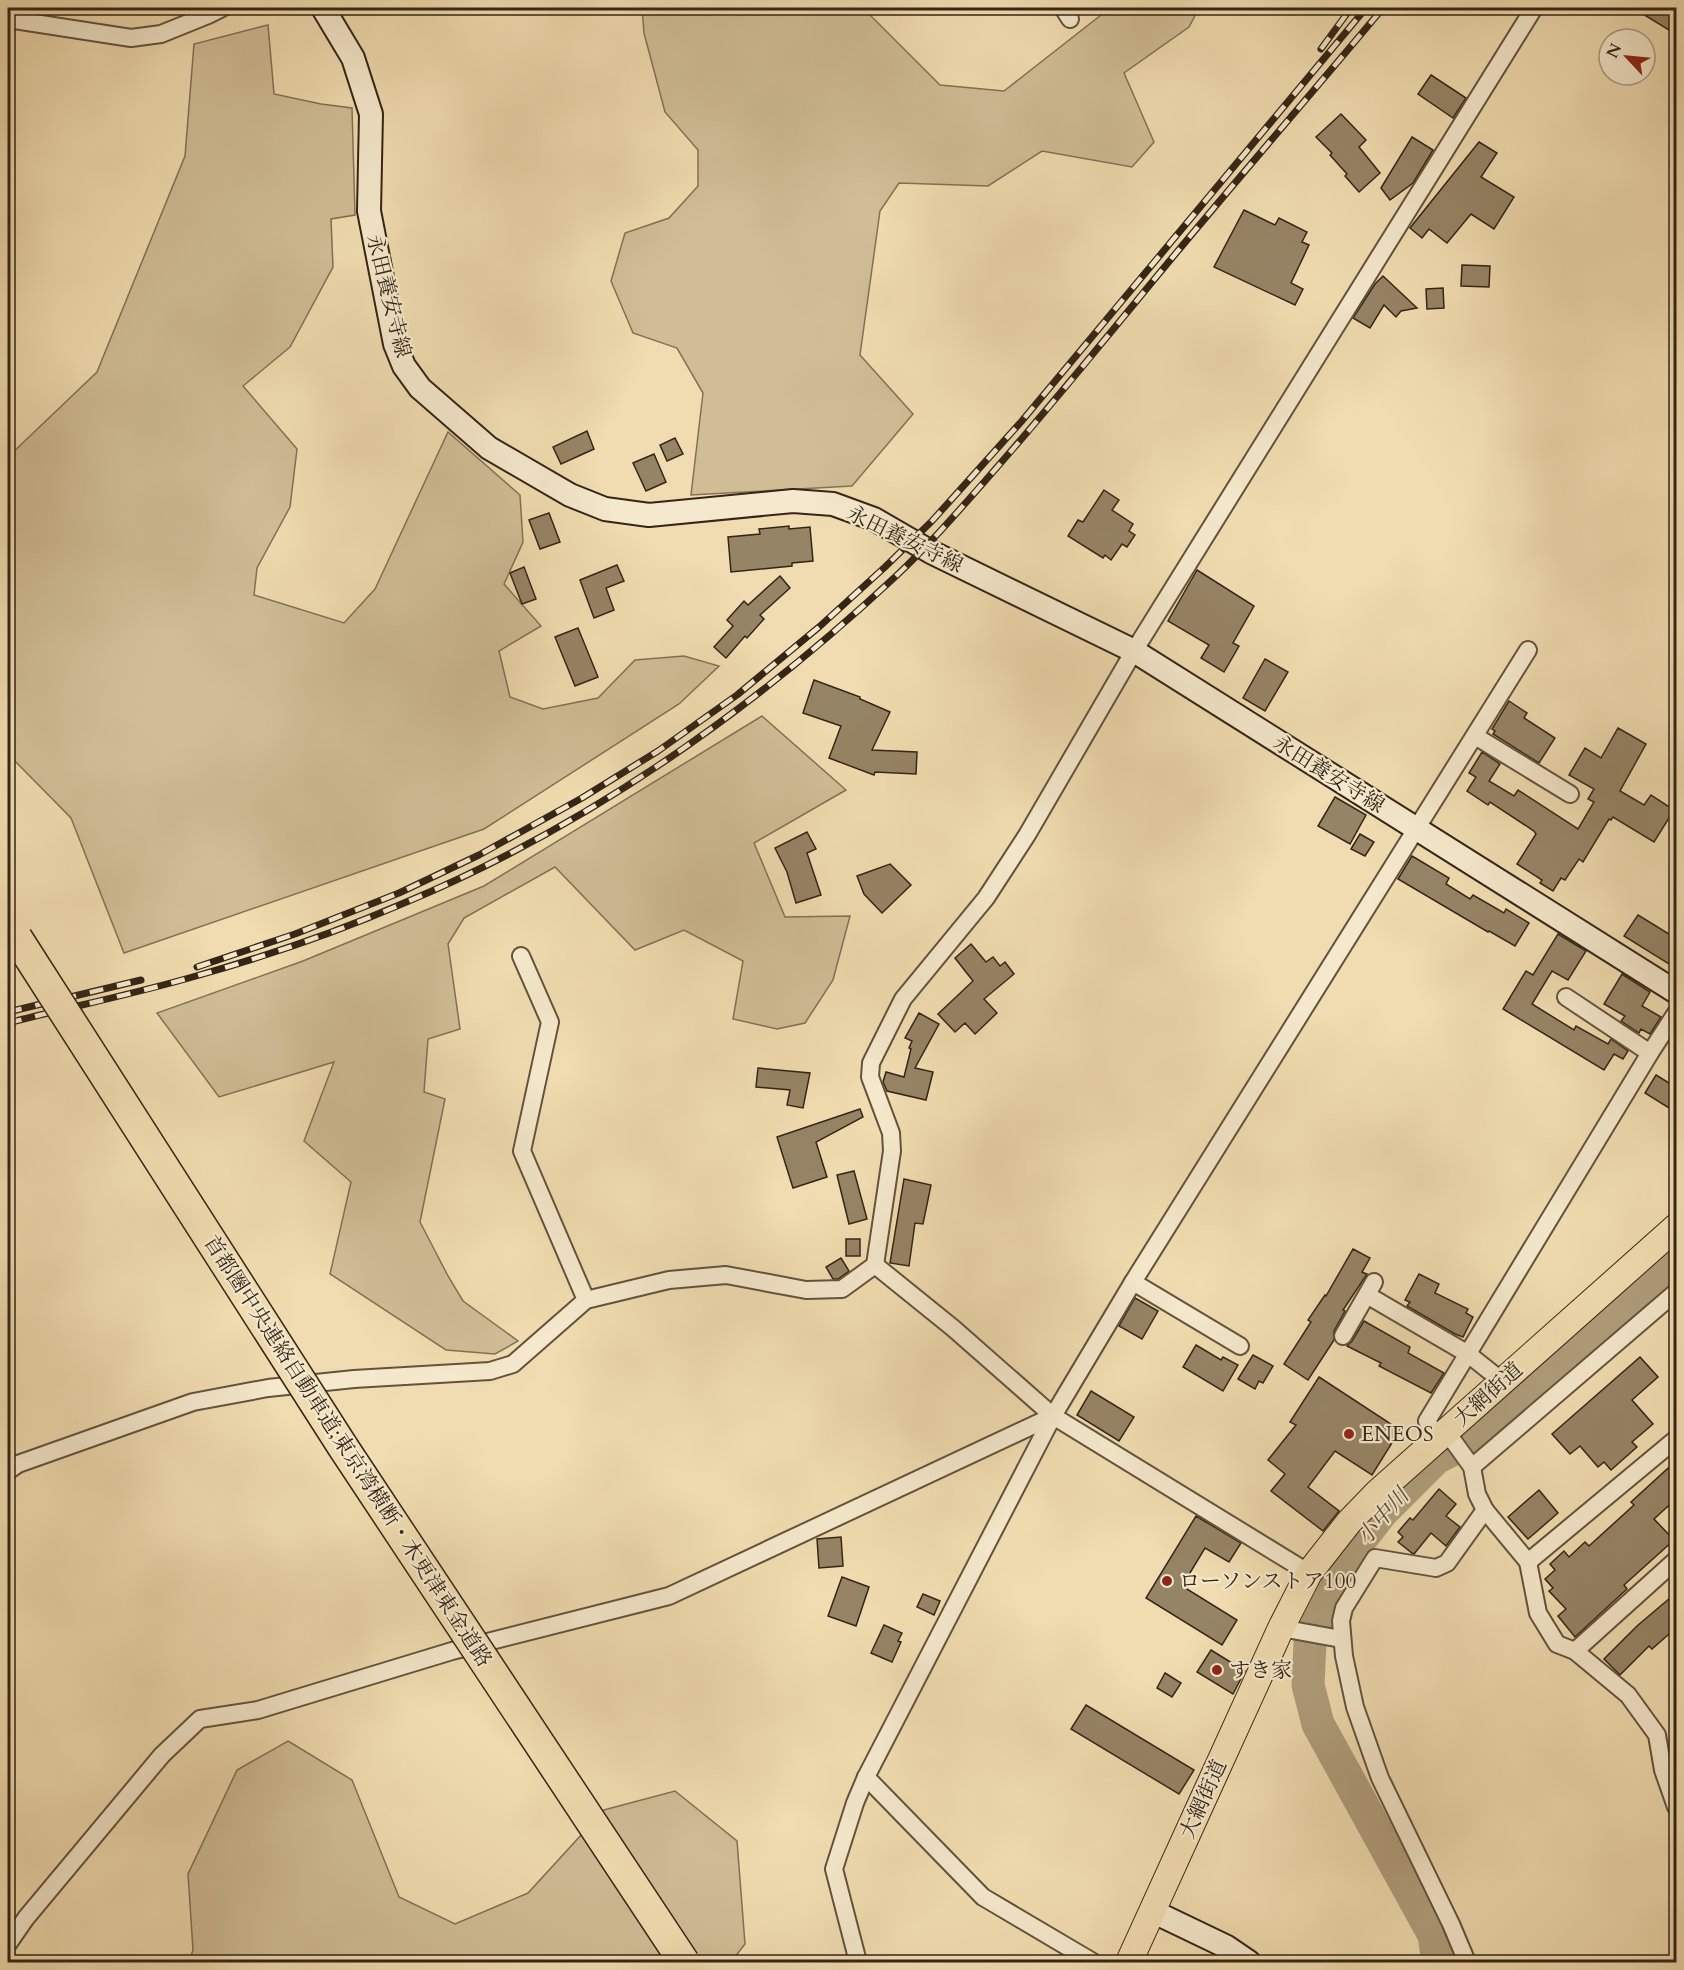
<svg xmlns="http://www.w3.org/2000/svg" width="1684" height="1970" font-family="Cardo,'Noto Serif JP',serif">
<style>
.green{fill:#d0bd96;stroke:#827156;stroke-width:1.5}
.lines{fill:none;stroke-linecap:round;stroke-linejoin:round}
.river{stroke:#b09e7c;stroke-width:33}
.building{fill:#968466;stroke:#342516;stroke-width:1.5}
.street-casing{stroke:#63533c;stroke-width:20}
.secondary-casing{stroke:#342516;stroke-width:26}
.primary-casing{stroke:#342516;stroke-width:28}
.street{stroke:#f5e8cc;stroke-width:16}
.secondary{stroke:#f5e8cc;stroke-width:22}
.primary{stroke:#f0dcb0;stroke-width:26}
.rail-casing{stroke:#342516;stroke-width:7}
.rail{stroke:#f5e8cc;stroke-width:4.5;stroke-dasharray:14;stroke-linecap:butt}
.highway-bridge-casing{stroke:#342516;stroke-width:33;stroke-linecap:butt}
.highway-bridge{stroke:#f0dcb0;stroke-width:30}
.poi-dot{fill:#8f2418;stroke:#f5e8cc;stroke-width:2}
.labels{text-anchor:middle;stroke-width:4.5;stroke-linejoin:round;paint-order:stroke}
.street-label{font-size:21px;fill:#342516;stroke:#f5e8cc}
.poi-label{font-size:21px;fill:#342516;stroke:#f5e8cc;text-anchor:start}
.water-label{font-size:22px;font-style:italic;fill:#594935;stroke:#f5e8cc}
</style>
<rect width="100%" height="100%" fill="#f0dcb0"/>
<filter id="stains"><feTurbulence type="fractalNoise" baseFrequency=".00333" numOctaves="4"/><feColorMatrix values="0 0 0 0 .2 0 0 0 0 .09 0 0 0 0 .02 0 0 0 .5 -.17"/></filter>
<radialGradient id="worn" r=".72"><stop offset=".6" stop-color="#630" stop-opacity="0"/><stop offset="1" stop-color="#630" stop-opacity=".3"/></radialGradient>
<!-- green -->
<g class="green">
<path d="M642,8h234l-8,5 72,72 64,6 106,-83h89l-10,19 -65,46 30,69 -22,25 -90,-16 -54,35 -89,-3 -19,28 -20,144 53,59 -61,72 -161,9 12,-102 -26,-45 -44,-15 -22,-52 14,-48 44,-15 29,-32v-36l-33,-38 -21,-79z"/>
<path d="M268,25l6,69 47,10 31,4 3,107 -24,4 2,48 -43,80 -47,39 54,63 -7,58 -33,61 -3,27 90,28 31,-34 73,-157 72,63 3,47 -19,42 37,42 -42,25 11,46 33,12 55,-11 37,-38 49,-4 35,10 -40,38 -195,125 -360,124 -53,-135 -63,-64v-297l89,-85 88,-216 9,-112z"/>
<path d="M762,716l84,74 -92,53 31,74 65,-1 -17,64 -28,43 -28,6 -44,-10 10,-58 -59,-31 -49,20 -80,-83 -91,51 -16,26 12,85 -32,10 -4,53 21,7 -25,123 28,54 15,25 55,40 -23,13 -49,-4 -116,-76 21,-92 -47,-41 30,-79 -115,35 -62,-84 146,-52 181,-75z"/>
<path d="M288,1741l64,39 47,117 56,27 73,-31 76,-83 71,-19 62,50 8,103 -14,18h-542l4,-12 -5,-76 49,-104z"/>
</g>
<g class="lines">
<!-- river -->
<path class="river" d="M1438,1962l-4,-27 -116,-211 -10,-39 2,-42 20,-64 52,-67 54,-54 37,-19 203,-180"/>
</g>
<!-- building -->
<g class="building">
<path d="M1633,8h44v27z"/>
<path d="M1431,75l35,23 -13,20 -35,-24z"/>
<path d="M1341,114l25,26 -7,7 21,26 -21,19 -14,-16 2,-2 -17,-19 2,-2 -16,-16z"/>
<path d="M1412,137l21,13 -20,33 -23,17 -9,-12z"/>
<path d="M1479,142l18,11 -16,24 33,20 -20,32 -23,-15 -24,29 -18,-14 -7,9 -12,-10z"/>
<path d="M1244,210l31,15 4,-7 28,14 -5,10 7,3 -18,38 12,6 -8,16 -81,-38z"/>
<path d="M1462,265l28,1 -1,21 -28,-1z"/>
<path d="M1383,276l34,32 -16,3 -5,6 -12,-12 -14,23 -17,-10 22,-34z"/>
<path d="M1443,288l1,20 -17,1 -1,-20z"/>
<path d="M587,431l7,18 -33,15 -8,-17z"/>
<path d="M675,438l8,16 -16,7 -7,-16z"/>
<path d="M654,454l12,28 -20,9 -13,-28z"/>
<path d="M1104,490l15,10 -7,10 21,14 -4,7 6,4 -8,12 -5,-3 -11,16 -6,-5 -2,3 -35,-22 10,-16 5,2z"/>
<path d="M549,513l11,29 -20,7 -11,-29z"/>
<path d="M789,526v3l21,-2 3,34 -21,2v3l-61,6 -3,-35 32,-3 -1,-5z"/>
<path d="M617,565l7,16 -18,7 8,22 -20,8 -14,-38z"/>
<path d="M524,567l12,32 -14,5 -12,-31z"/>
<path d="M1197,570l57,36 -21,37 6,3 -15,26 -23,-14 8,-13 -41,-24z"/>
<path d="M780,576l10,12 -30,27 4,4 -17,19 -2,-2 -19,22 -12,-11 19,-21 -6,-6 17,-19 4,4z"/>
<path d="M578,628l20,49 -23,9 -20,-49z"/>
<path d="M1265,659l23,13 -23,39 -22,-13z"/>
<path d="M814,680l46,17v2l30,13 -18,38 45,2 -1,22 -41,-2 -1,3 -45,-17 12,-32 -38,-13z"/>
<path d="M1509,701l18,12 -3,5 31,20 -16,25 -46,-29 2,-3 -3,-2z"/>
<path d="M1618,728l28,16 -26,47 24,14 7,-10 23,15 -20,32 -41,-25 -2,3 -2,-1 -26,43 -4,-3 -14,21 -4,-2 -8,13 -13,-8 2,-3 -25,-16 19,-30 -2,-3 -44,-29 -2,3 -21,-14 9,-14 -7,-4 13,-21 18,12 -11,17 25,15 4,-6 60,39 16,-27 -6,-3 6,-10 -25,-14 16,-27 16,10z"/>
<path d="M1335,797l31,18 -16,29 -32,-18z"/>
<path d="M807,832l9,17 -9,4 14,42 -25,8 -9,-31 -12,-24z"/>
<path d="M1360,834l14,8 -9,14 -14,-7z"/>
<path d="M1412,856l37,22 -3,6 24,15 3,-4 31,18 2,-4 23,14 -14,23 -26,-15 -1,1 -90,-53z"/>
<path d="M890,864l21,21 -29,28 -18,-19 -7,-18z"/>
<path d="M1638,915l39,24v30l-53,-33z"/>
<path d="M1558,934l28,17 -18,29 -16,-9 -20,33 42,26 2,-4 32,18 3,-5 17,12 -5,8 -9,-5 -10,16 -101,-61 23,-38 7,4z"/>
<path d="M971,944l15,18 7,-5 7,9 5,-4 9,12 -30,25 13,14 -22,21 -10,-11 -10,9 -17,-18 35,-33 -18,-23z"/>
<path d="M1622,974l28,18 -8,14 19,11 -11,17 -9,-5 -2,4 -18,-12 4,-5 -21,-12z"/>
<path d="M919,1013l20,11 -24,44 18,4 -7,28 -39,-9 -4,-9 3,-10 18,5 7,-28 -2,-1 3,-7 -7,-3z"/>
<path d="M758,1068l52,5 -7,35 -16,-3 3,-15 -34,-3z"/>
<path d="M1656,1075l21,13v9l-8,11 -24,-15z"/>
<path d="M860,1109l3,8 -47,25 11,35 -34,11 -16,-51z"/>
<path d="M854,1171l13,48 -18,5 -12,-49z"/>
<path d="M904,1179l27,6 -8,39 -8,-1 -6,43 -19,-3z"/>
<rect x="846" y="1239" width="14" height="17"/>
<path d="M1353,1249l17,9 -8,14 5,2 -24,36 2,1 -11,20v9l-26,40 -24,-16 27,-42 -3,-2 17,-25 1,1z"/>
<path d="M841,1258l8,13 -11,8h-5l-7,-12z"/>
<path d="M1419,1274l20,10 -4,9 33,16 -2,4 7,4 -10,20 -8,-3 -48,-28 3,-4 -5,-2z"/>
<path d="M1135,1298l23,13 -16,28 -23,-13z"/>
<path d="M1364,1321l46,26 -2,6 36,20 -13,20 -52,-27 2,-3 -34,-17 5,-5z"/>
<path d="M1196,1345l25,15 2,-3 15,8 -15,26 -40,-24z"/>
<path d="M1253,1355l20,11 -10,17 -4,-2 -4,8 -17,-10z"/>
<path d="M1640,1357l18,20 -26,23 21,24 -21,18 5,5 -26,23 -7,-8 -6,5 -18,-21 -10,8 -18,-20z"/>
<path d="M1319,1377l81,53 -28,45 -37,-24 -27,36 31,24 -16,20 -52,-40 14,-17 -17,-14 28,-35 -6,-3z"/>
<path d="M1091,1391l43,26 -15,24 -42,-26z"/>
<path d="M1677,1460v38l-23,21 20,21 -50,45 3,4 -52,48 -17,-21 8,-7 -17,-18 4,-3 -8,-9 10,-9 -5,-6 14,-13 5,6 16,-15 4,4 45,-41 -3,-3z"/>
<path d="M1439,1489l17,15 -10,12 14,11 -14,19 -15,-13 -17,21 -2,-1 -14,-11 5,-5 -5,-5 12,-14 3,2z"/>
<path d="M1539,1490l19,23 -30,26 -20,-22z"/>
<path d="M1196,1516l45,27 -12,19 -24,-14 -23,38 55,34 -15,25 -76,-47z"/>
<path d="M841,1537l2,29 -24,2 -2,-29z"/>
<path d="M842,1577l27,10 -13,39 -28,-10z"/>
<path d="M1677,1592v35l-25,22 -3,-3 -29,29 -16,-16 33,-33z"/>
<path d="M923,1594l17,7 -6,14 -17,-8z"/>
<path d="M884,1625l18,8 -4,8 3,1 -9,20 -21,-9z"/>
<path d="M1211,1650l34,21 -12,23 -36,-22z"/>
<path d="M1165,1673l16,10 -9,14 -15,-9z"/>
<path d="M1086,1705l108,65 -15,24 -108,-65z"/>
</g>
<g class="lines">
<defs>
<g id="street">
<path d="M1063,8l7,11"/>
<path d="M8,19l123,19 30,-4 47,-19 14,-7"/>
<path d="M1475,736l95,58"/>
<path d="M521,956l29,66 -28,129 64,149"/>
<path d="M1566,997l84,56"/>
<path d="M875,1265l78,63 100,88 256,157"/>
<path d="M1133,1282l107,64"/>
<path d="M1367,1295l101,59 34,27"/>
<path d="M1343,1336l31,-54"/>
<path d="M1446,1431l26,36 5,27 8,16 43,52 10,51 19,31 18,7 53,44 29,40 6,35 13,37"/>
<path d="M1438,1439l-11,-18 223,-368 26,-40"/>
<path d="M1472,1467l204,-175"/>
<path d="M8,1471l10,-7 175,-62 75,-14 86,-9 136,-8 23,-7 73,-64 83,-20 57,-5 80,15 36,-1 33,-24 17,-114 -1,-18 -21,-56 1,-14 32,-64 83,-101 41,-63 107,-184 400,-643"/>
<path d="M1528,1562l148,-123"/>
<path d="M1281,1628l60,11"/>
<path d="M1575,1651l101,-91"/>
<path d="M866,1777l117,120 110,65"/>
<path d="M8,1944l18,-26 136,-163 38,-36 58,-9 194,-59 217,-55 384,-180"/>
<path d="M854,1962l3,-4 -23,-89 21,-66 11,-26 187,-361 80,-134 395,-632"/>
<path d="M1467,1962l-16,-38 -71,-146 -25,-71 -11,-51 -3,-35 3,-13 31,-50 61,10 11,-5 38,-53"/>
</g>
<g id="secondary">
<path d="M323,8l30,50 18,56 -2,97 26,133 9,22 16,22 69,60 81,47 35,14 44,6 144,-14 40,3 41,15 57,33 203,99 542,341"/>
<path d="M1152,1911l75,36 22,15"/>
</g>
<path id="primary" d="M1129,1962l152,-334 28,-55 40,-51 28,-29 299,-266"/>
</defs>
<!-- street casing -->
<use href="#street" class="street-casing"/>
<!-- secondary casing -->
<use href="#secondary" class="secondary-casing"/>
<!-- primary casing -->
<use href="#primary" class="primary-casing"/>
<!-- street -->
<use href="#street" class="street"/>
<!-- secondary -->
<use href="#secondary" class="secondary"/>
<!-- primary -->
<use href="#primary" class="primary"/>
<defs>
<g id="rail">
<path d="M1321,49l30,-41"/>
<path d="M197,967l98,-33 104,-41 80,-38 103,-57 76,-47 79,-56 82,-68 66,-60 47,-46 89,-99 345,-414"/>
<path d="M8,1012l133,-32"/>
<path d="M8,1023c62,-16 126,-29 188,-47 71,-20 141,-44 208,-73 182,-76 347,-192 491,-326 32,-30 61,-63 90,-96 53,-60 103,-121 154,-183 80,-98 163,-193 244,-290"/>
</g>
</defs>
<!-- rail casing -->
<use href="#rail" class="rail-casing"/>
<!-- rail -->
<use href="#rail" class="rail"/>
<defs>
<path id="highway-bridge" d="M17,938l326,509 341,515"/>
</defs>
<!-- highway-bridge casing -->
<use href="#highway-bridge" class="highway-bridge-casing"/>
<!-- highway-bridge -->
<use href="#highway-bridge" class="highway-bridge"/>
</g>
<!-- markers -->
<g class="poi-dot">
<circle cx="1349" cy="1434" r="6"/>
<circle cx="1167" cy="1581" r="6"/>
<circle cx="1217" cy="1670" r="6"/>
</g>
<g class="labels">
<!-- street labels -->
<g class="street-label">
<text transform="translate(389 296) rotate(76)" y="7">永田養安寺線</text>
<text transform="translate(905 539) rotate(26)" y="7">永田養安寺線</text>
<text transform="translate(1329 774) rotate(32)" y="7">永田養安寺線</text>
<text transform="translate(1488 1394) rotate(-42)" y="7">大網街道</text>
<text transform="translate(348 1451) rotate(57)" y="7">首都圏中央連絡自動車道;東京湾横断・木更津東金道路</text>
<text transform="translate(1203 1799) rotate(-66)" y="7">大網街道</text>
</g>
<!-- poi labels -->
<g class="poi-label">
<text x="1361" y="1441">ENEOS</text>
<text x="1179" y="1588">ローソンストア100</text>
<text x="1229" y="1677">すき家</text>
</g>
<!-- water labels -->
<g class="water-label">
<text transform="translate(1382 1516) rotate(-49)" y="8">小中川</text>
</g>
</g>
<!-- margin -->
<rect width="1684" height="1970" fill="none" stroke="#f0dcb0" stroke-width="30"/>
<rect x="9" y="9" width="1666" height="1952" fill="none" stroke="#342516" stroke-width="3"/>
<rect x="15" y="15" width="1654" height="1940" fill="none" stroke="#342516" stroke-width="1.5"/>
<!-- north arrow -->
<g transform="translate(1627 57) rotate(296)"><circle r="28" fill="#f5e8cc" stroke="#a89a83" stroke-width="1.5"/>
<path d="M0-4.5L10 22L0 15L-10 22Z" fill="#8f2418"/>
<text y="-9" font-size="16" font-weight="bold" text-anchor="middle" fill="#342516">N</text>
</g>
<rect width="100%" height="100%" filter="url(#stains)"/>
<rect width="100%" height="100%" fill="url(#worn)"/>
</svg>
